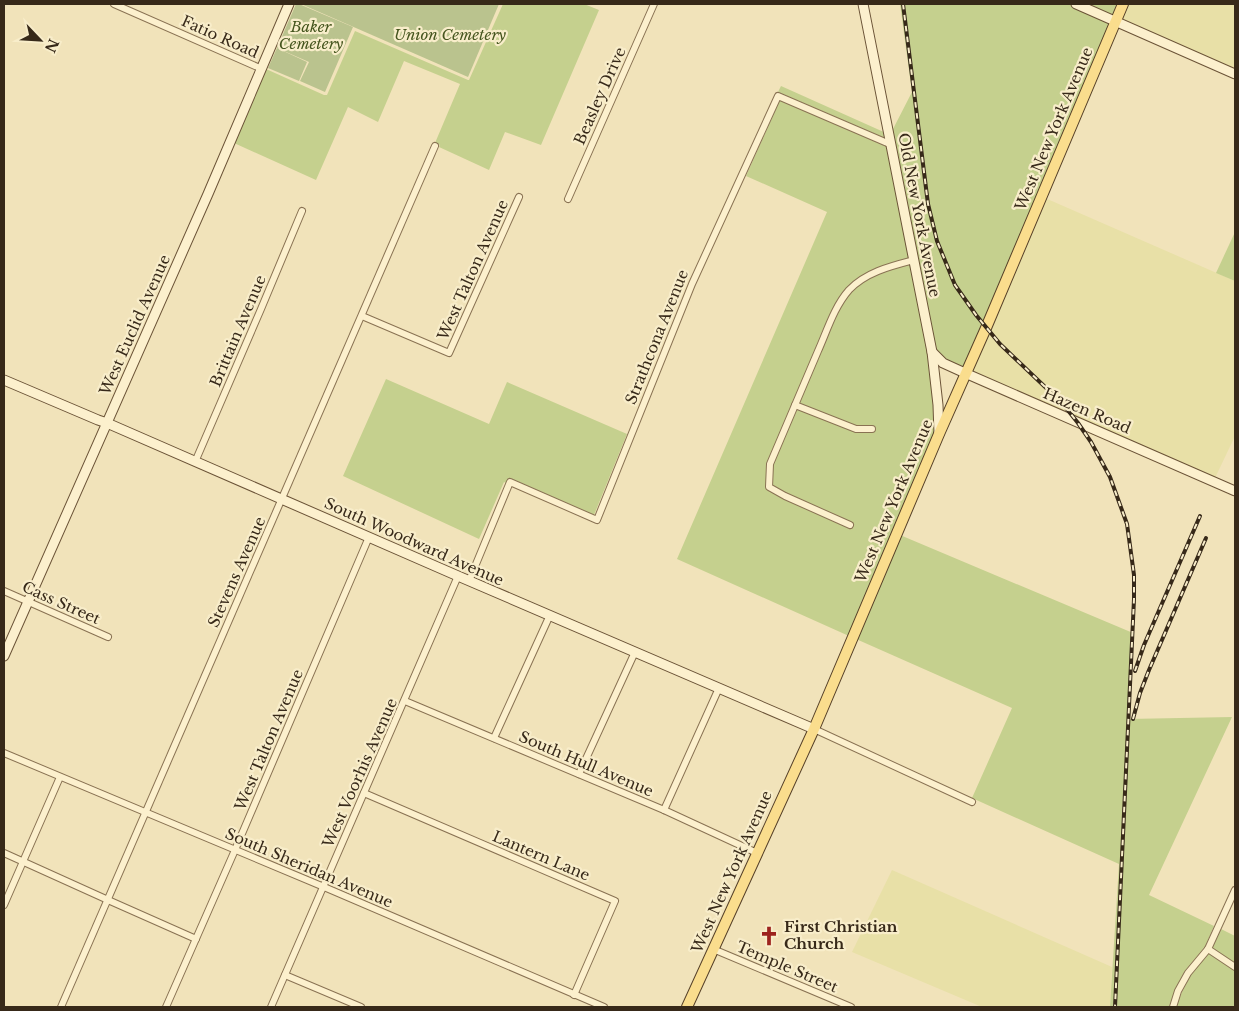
<svg xmlns="http://www.w3.org/2000/svg" width="1239" height="1011" font-family="'Libre Baskerville',serif">
<style>
.farmland{fill:#e8e0a7}
.green{fill:#c5d08e}
.cemetery{fill:#bac38e}
.lines{fill:none;stroke-linecap:round;stroke-linejoin:round}
.street-casing{stroke:#897253;stroke-width:8}
.secondary-casing{stroke:#6b5337;stroke-width:11}
.primary-casing{stroke:#564028;stroke-width:12}
.street{stroke:#fcf0cd;stroke-width:6}
.secondary{stroke:#fcf0cd;stroke-width:9}
.primary{stroke:#fadd8d;stroke-width:10}
.rail-casing{stroke:#372919;stroke-width:4}
.rail{stroke:#f8edca;stroke-width:2;stroke-dasharray:5.5;stroke-linecap:butt}
.labels{text-anchor:middle;stroke-width:4.5;stroke-linejoin:round;paint-order:stroke}
.park-label{font-size:15px;font-style:italic;fill:#45551e;stroke:#f8edca}
.street-label{font-size:15px;fill:#372919;stroke:#f8edca}
.poi-label{font-size:15px;font-weight:bold;fill:#372919;stroke:#f8edca;text-anchor:start}
</style>
<rect width="100%" height="100%" fill="#f1e3ba"/>
<!-- farmland -->
<g class="farmland">
<path d="M1127,4h108v66l-114,-50z"/>
<path d="M1045,198l190,83v155l-20,42 -245,-106z"/>
<path d="M892,870l220,97 -2,40h-128l-130,-55z"/>
</g>
<!-- green -->
<g class="green">
<path d="M503,4h81l15,6 -58,135 -36,-13 -16,38 -50,-23 1,-2 -5,-2 25,-59 -56,-23 -26,61 -30,-15 -32,73 -82,-37 32,-74 58,26h3l28,-64 113,49h1z"/>
<path d="M900,4h168l44,19 -149,346 -18,-9 -9,-10 -41,-204 1,-2 -1,-1 -3,-12 20,-39z"/>
<path d="M1084,4h35l-5,13z"/>
<path d="M781,86l105,47 1,6 -107,-46 -3,1z"/>
<path d="M780,100l108,47 41,205 6,81 -86,203 -172,-77 150,-347 -81,-36z"/>
<path d="M1235,232v49l-19,-8z"/>
<path d="M386,379l103,45 18,-42 120,52 -33,81 -82,-36 -5,2 -1,2 -2,-1 -25,57 -136,-63z"/>
<path d="M900,535l233,98 -5,86 104,-2 -83,178 65,31 -9,21 -20,24 -10,19 -6,17h-59l9,-143 -147,-66 40,-90 -156,-69z"/>
<path d="M1221,929l14,7v27l-23,-15z"/>
<path d="M1209,953l26,18v36h-59l6,-15 9,-18z"/>
</g>
<!-- cemetery -->
<g class="cemetery">
<path d="M296,4h3l54,23 -28,65 -25,-11 9,-19 -32,-14z"/>
<path d="M301,4h198l-31,73z"/>
<path d="M277,48l30,14 -8,19 -31,-13z"/>
</g>
<g class="lines">
<defs>
<g id="street">
<path d="M114,4l148,65"/>
<path d="M568,199l86,-195"/>
<path d="M362,316l87,37 70,-156"/>
<path d="M795,405l61,24h16"/>
<path d="M195,462l66,-153 41,-98"/>
<path d="M850,525l-65,-29 -16,-9 1,-23c16,-38 32,-75 48,-113 9,-20 16,-44 31,-61 17,-18 42,-24 65,-30"/>
<path d="M469,581l41,-99 87,38 95,-236 86,-188 114,49"/>
<path d="M4,591l104,46"/>
<path d="M405,701l259,109 93,43"/>
<path d="M814,729l158,73"/>
<path d="M494,738l56,-123"/>
<path d="M4,753l320,134 280,120"/>
<path d="M579,774l56,-122"/>
<path d="M364,793l251,108 -41,94"/>
<path d="M664,810l55,-122"/>
<path d="M4,853l104,47 88,39"/>
<path d="M4,905l56,-128"/>
<path d="M713,949l138,58"/>
<path d="M1208,949l27,18"/>
<path d="M285,975l76,32"/>
<path d="M61,1007l374,-861"/>
<path d="M166,1007l69,-157 134,-313"/>
<path d="M271,1007l187,-431"/>
<path d="M1173,1007l5,-16 10,-18 20,-24 27,-59"/>
</g>
<g id="secondary">
<path d="M863,4l69,348 6,53 1,29"/>
<path d="M1076,4l159,70"/>
<path d="M932,352l11,11 22,10 270,118"/>
<path d="M4,380l94,40 9,3 351,153 356,153"/>
<path d="M4,656l204,-462 81,-190"/>
</g>
<path id="primary" d="M687,1007l127,-278 125,-295 47,-106 137,-324"/>
</defs>
<!-- street casing -->
<use href="#street" class="street-casing"/>
<!-- secondary casing -->
<use href="#secondary" class="secondary-casing"/>
<!-- primary casing -->
<use href="#primary" class="primary-casing"/>
<!-- street -->
<use href="#street" class="street"/>
<!-- secondary -->
<use href="#secondary" class="secondary"/>
<!-- primary -->
<use href="#primary" class="primary"/>
<defs>
<g id="rail">
<path d="M903,4l25,200 9,37 18,44 21,30 24,29 63,60 15,19 13,19 19,35 17,47 7,51v24l-19,408"/>
<path d="M1135,671l9,-26 56,-129"/>
<path d="M1133,719l7,-26 9,-23 57,-132"/>
</g>
</defs>
<!-- rail casing -->
<use href="#rail" class="rail-casing"/>
<!-- rail -->
<use href="#rail" class="rail"/>
</g>
<!-- icons -->
<defs>
<symbol id="church-bare" viewBox="-9 -9 18 18"><path d="M-1.2-6h2.4v3.5h3.3v2.4h-3.3V6h-2.4V-.1h-3.3v-2.4h3.3Z" fill="#9d231e" stroke="#f8edca" stroke-width="2.5" paint-order="stroke"/></symbol>
</defs>
<g fill-rule="evenodd">
<use href="#church-bare" x="755" y="922" width="28" height="28"/>
</g>
<g class="labels">
<!-- park labels -->
<g class="park-label">
<text x="311" y="32">Baker<tspan x="311" dy="17">Cemetery</tspan></text>
<text x="450" y="40">Union Cemetery</text>
</g>
<!-- street labels -->
<g class="street-label">
<text transform="translate(220 37) rotate(24)" y="5">Fatio Road</text>
<text transform="translate(600 96) rotate(-66)" y="5">Beasley Drive</text>
<text transform="translate(1054 129) rotate(-67)" y="5">West New York Avenue</text>
<text transform="translate(919 215) rotate(79)" y="5">Old New York Avenue</text>
<text transform="translate(473 270) rotate(-66)" y="5">West Talton Avenue</text>
<text transform="translate(135 325) rotate(-66)" y="5">West Euclid Avenue</text>
<text transform="translate(238 331) rotate(-67)" y="5">Brittain Avenue</text>
<text transform="translate(657 337) rotate(-68)" y="5">Strathcona Avenue</text>
<text transform="translate(1087 411) rotate(23)" y="5">Hazen Road</text>
<text transform="translate(894 501) rotate(-67)" y="5">West New York Avenue</text>
<text transform="translate(414 542) rotate(24)" y="5">South Woodward Avenue</text>
<text transform="translate(237 572) rotate(-66)" y="5">Stevens Avenue</text>
<text transform="translate(61 603) rotate(24)" y="5">Cass Street</text>
<text transform="translate(269 740) rotate(-67)" y="5">West Talton Avenue</text>
<text transform="translate(586 764) rotate(23)" y="5">South Hull Avenue</text>
<text transform="translate(360 773) rotate(-66)" y="5">West Voorhis Avenue</text>
<text transform="translate(541 856) rotate(23)" y="5">Lantern Lane</text>
<text transform="translate(309 868) rotate(23)" y="5">South Sheridan Avenue</text>
<text transform="translate(732 872) rotate(-66)" y="5">West New York Avenue</text>
<text transform="translate(787 967) rotate(23)" y="5">Temple Street</text>
</g>
<!-- poi labels -->
<g class="poi-label">
<text x="784" y="932">First Christian<tspan x="784" dy="17">Church</tspan></text>
</g>
</g>
<!-- border -->
<rect width="1239" height="1011" fill="none" stroke="#372919" stroke-width="10"/>
<!-- north arrow -->
<g transform="translate(40 40) rotate(115)" stroke="#f8edca" stroke-width="4" paint-order="stroke">
<path d="M0-4L9 19L0 12L-9 19Z" fill="#372919"/>
<text y="-8" font-size="14" font-weight="bold" text-anchor="middle" fill="#372919">N</text>
</g>
</svg>
